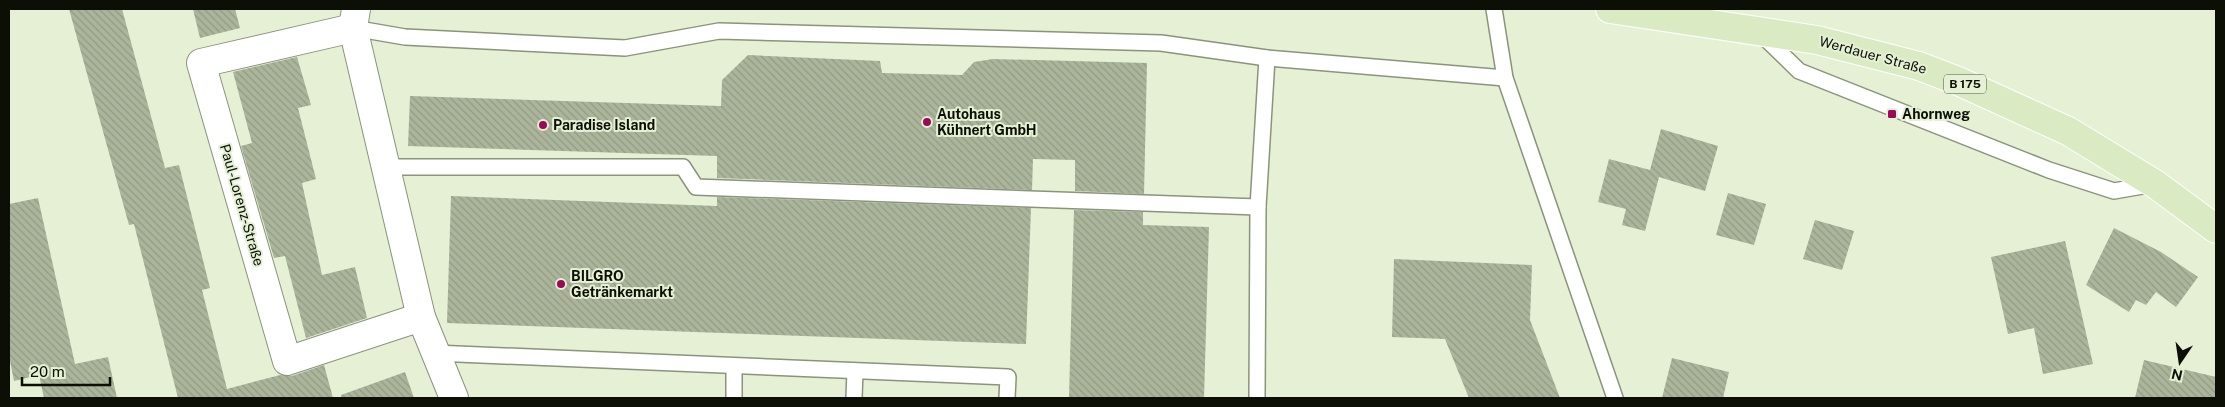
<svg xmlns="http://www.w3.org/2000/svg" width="2225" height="407" font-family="'Public Sans',sans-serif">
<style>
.building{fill:url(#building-back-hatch)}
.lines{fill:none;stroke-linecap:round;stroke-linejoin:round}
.lane-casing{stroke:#8a947b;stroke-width:18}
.street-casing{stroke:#8a947b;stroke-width:30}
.primary-casing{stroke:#fff;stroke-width:30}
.lane{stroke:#fff;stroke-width:15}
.street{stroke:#fff;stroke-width:28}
.primary{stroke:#daeac2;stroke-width:28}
.poi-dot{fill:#9b0856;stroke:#e5f0d5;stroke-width:2}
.labels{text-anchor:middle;stroke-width:4;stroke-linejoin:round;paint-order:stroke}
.shield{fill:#e5f0d5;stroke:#4c5244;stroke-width:1}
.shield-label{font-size:12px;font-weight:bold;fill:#0b0f06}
.street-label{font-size:14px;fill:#0b0f06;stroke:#e5f0d5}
.poi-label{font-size:14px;font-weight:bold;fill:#0b0f06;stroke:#e5f0d5;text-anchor:start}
</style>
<defs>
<pattern id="building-back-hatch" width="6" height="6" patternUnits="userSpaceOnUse" patternTransform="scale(1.25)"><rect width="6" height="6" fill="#abb59b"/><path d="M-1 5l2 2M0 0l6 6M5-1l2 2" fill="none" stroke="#929a84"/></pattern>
</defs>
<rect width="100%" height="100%" fill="#e5f0d5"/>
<!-- building -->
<g class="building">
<path d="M69,9h53l43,159 14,-3 31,123 -8,2 25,99 53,-14 12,1 32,-11 9,33h-155l-44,-174 -5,1z"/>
<path d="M193,9h42l5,19 -40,10z"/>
<path d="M748,55l132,6 2,12 80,2 12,-13 19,-3 154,4 -3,131 -69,-3v-31l-42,-1 -1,31 -315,-12v-22l-309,-10 2,-50 311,10 1,-26z"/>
<path d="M297,57l14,48 -13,3 18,71 -14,4 20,92 33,-8 12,51 -61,20 -21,-82 -11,2 -33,-112 11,-3 -19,-71z"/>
<path d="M1661,129l57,17 -13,45 -46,-14 -14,54 -23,-6 4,-16 -28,-7 11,-43 41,11z"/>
<path d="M1728,193l38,11 -12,41 -38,-10z"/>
<path d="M451,196l266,10v-9l314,11 -5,136 -579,-21z"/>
<path d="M38,198l37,166 33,-7 9,41h-73l-5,-23 -25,6 -5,-25v-152z"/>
<path d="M1074,210l69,2v13l66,2 -5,171h-135z"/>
<path d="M1815,220l39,11 -12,39 -39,-11z"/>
<path d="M2114,228l47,24 37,25 -22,30 -20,-15 -10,13 -10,-5 -7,12 -43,-27z"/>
<path d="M2065,241l28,123 -50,10 -9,-46 -26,6 -17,-77z"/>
<path d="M1394,259l138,6 -2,55 30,78h-91l-24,-59 -53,-2z"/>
<path d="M1672,358l57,14 -6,26h-61z"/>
<path d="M2144,360l72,17v21h-81z"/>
<path d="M405,372l9,26h-73v-3z"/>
</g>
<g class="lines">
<defs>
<g id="lane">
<path d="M1494,9l11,69 110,320"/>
<path d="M353,28l52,9 220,11 94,-17 442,12 106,15 238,20"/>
<path d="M1762,35l37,36 250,99 65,21 40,-7"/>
<path d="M386,167h297l13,20 562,20"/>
<path d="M434,353l574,24 -1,21"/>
<path d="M734,398v-32"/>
<path d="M854,398l1,-27"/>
<path d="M1257,398l1,-191 9,-149"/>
</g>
<g id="street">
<path d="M356,9l-3,19 68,289 33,81"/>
<path d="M353,28l-152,35 86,298 134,-44"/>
</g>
<path id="primary" d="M1610,9l207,31 102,26 39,15 110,50 87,53 61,45"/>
</defs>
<!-- lane casing -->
<use href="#lane" class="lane-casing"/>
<!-- street casing -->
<use href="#street" class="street-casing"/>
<!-- primary casing -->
<use href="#primary" class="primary-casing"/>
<!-- lane -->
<use href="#lane" class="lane"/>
<!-- street -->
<use href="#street" class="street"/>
<!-- primary -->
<use href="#primary" class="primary"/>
</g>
<!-- markers -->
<g class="poi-dot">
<rect x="1887" y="109" width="10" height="10" rx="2.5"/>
<circle cx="927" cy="122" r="5"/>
<circle cx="543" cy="125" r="5"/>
<circle cx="561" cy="284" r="5"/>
</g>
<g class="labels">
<!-- shield labels -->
<rect class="shield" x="1944" y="74.5" width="42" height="19" rx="4"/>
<g class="shield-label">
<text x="1965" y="88">B 175</text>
</g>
<!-- street labels -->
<g class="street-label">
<text transform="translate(1873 55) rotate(15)" y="5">Werdauer Straße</text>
<text transform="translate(242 205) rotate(74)" y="5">Paul-Lorenz-Straße</text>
</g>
<!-- poi labels -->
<g class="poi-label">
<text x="937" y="119">Autohaus<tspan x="937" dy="16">Kühnert GmbH</tspan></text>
<text x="1902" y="119">Ahornweg</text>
<text x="553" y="130">Paradise Island</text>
<text x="571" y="281">BILGRO<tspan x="571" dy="16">Getränkemarkt</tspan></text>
</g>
</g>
<!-- border -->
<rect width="2225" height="407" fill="none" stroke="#0b0f06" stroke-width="20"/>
<!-- north arrow -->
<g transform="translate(2180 362) rotate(193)" stroke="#e5f0d5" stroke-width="4" paint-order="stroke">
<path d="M0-4L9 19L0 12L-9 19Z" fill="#0b0f06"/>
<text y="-8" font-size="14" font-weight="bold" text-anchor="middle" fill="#0b0f06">N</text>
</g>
<!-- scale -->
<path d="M22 377v8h88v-8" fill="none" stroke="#0b0f06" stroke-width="2.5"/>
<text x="30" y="377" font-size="15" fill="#0b0f06" stroke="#e5f0d5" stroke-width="4" paint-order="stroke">20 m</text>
</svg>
